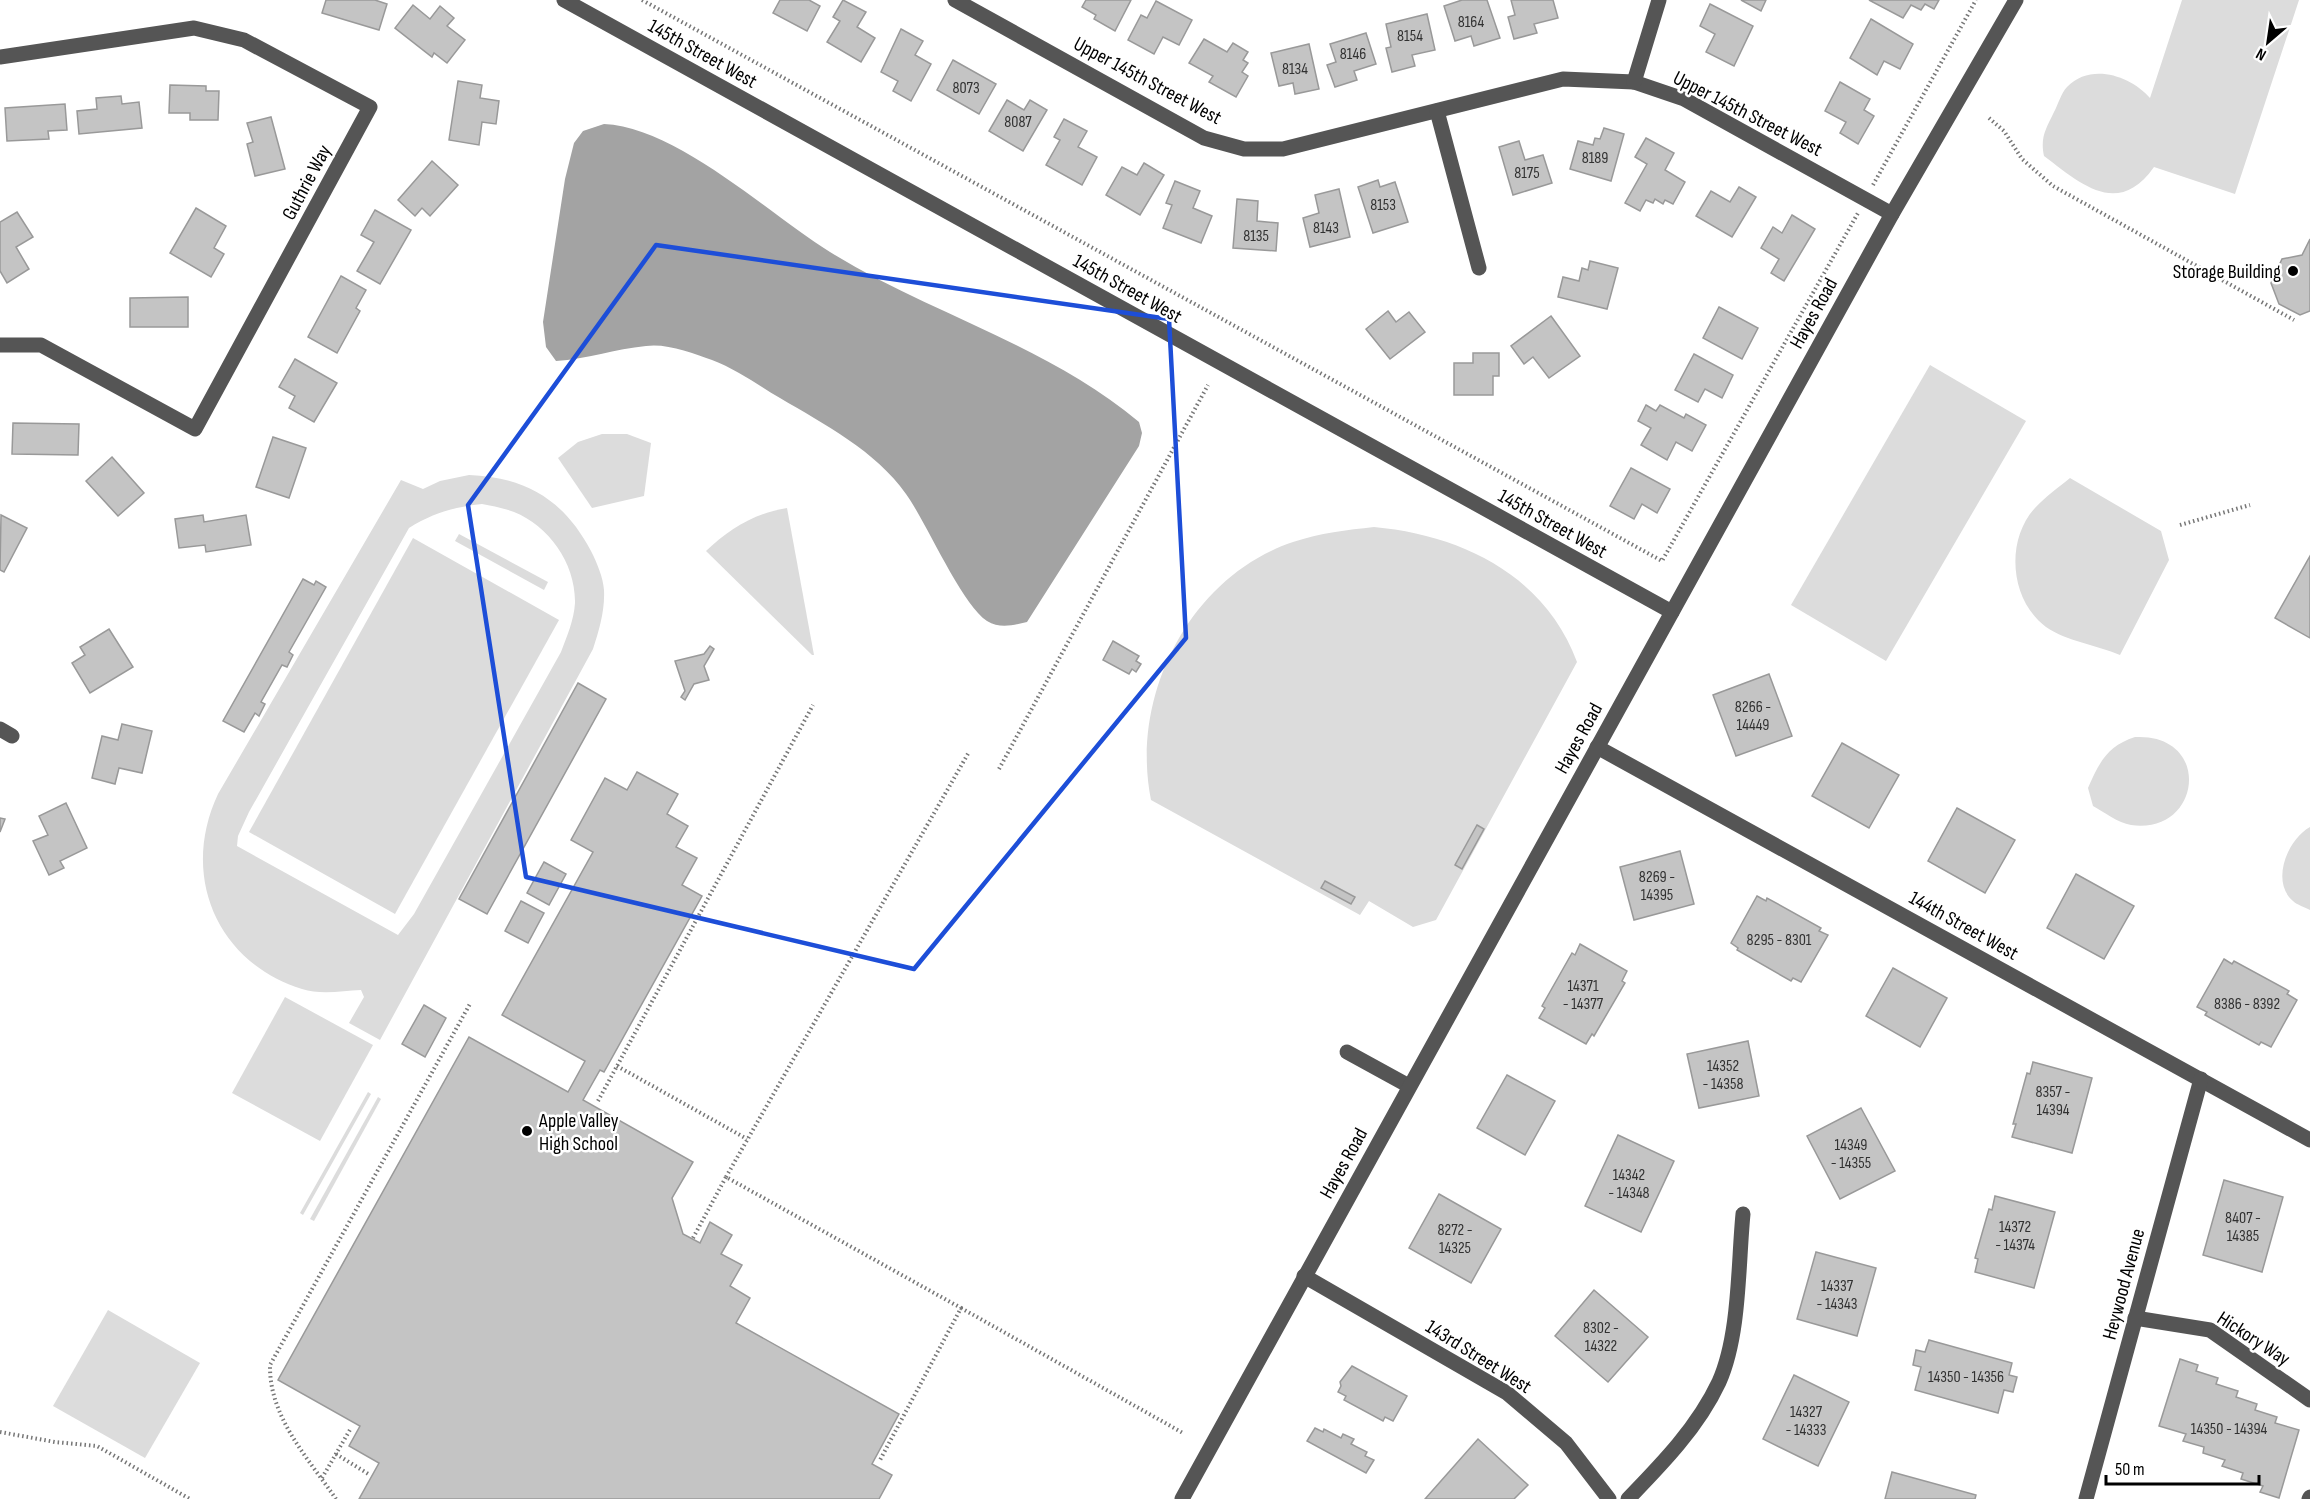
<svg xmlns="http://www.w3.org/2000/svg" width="2310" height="1499" font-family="'Sofia Sans Condensed',sans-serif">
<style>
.green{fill:#dcdcdc;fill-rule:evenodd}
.water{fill:#a3a3a3}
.building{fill:#c4c4c4;stroke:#999;stroke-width:1.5}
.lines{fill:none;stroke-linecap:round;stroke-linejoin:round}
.path{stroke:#777;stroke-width:4;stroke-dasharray:1.5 3;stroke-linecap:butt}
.minor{stroke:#555;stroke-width:15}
.marked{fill:none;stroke:#1d4ed8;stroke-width:4.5;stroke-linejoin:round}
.poi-dot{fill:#000;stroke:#fff;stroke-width:2}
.labels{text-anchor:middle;stroke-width:5;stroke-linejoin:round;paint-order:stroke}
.number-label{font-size:16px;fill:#313131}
.street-label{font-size:20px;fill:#000;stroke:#fff}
.poi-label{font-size:20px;fill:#000;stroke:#fff;text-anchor:end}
</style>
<rect width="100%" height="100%" fill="#fff"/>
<!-- green -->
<g class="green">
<path d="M2182,0h117l-64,194 -81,-27c-36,51 -73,17 -110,-11 -4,-19 2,-27 10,-44 4,-7 7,-19 13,-25 24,-25 64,-11 83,11z"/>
<path d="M1930,365l96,56 -140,240 -95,-56z"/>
<path d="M602,434h25l24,9 -7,53 -52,12 -34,-50 20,-16z"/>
<path d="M469,475c57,2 95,25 122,76 6,12 12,26 13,39 1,21 -5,40 -11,59l-213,391 -31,-17 15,-26 -3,-7c-19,1 -41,5 -59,-1 -86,-27 -122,-114 -84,-195l183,-314 22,9 17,-8zM482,504c10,2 22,4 32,8 35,14 62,52 61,91 -1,17 -8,33 -14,49l-147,262 -16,21 -161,-89 1,-10 11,-24 160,-284c24,-15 45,-21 73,-24z"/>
<path d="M2070,478l91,53 8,29 -49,95c-23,-10 -54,-14 -74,-28 -36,-27 -41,-86 -11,-119 10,-11 24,-21 35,-30z"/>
<path d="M787,508l27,147h-2l-106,-104c23,-22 49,-38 81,-43z"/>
<path d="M1374,527c87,8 171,48 203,135l-141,258 -23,7 -44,-26 -9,14 -209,-115c-21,-104 38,-223 142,-258 27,-9 54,-12 81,-15z"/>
<path d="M459,534l89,48 -4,8 -89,-49z"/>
<path d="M413,538l146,82 -164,294 -146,-82z"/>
<path d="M2135,737c78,-4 67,98 -4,88 -13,-2 -27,-13 -38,-19l-5,-18c11,-25 19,-42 47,-51z"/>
<path d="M2310,827v83c-5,-3 -13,-5 -17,-9 -23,-20 -5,-62 17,-74z"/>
<path d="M285,997l88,48 -53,96 -88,-48z"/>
<path d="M368,1092l3,2 -68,121 -3,-2z"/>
<path d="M378,1097l3,2 -67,122 -4,-2z"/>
<path d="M108,1310l92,53 -55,95 -92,-52z"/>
</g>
<!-- water -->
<path class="water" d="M604,124c72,3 164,89 226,128 100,62 218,93 309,170l3,11 -3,13 -112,176c-13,3 -27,7 -40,-1 -26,-17 -60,-98 -81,-127 -30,-43 -82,-70 -126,-96 -22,-13 -44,-29 -68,-38 -19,-7 -46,-17 -66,-14 -31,3 -59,13 -90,15l-10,-14 -3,-25 22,-143 9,-36 9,-12z"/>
<!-- building -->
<g class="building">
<path d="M326,0h49l12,4 -8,26 -57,-17z"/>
<path d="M780,0h29l11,6 -13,25 -34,-18z"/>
<path d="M843,0l23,12 -9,15 18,11 -14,24 -34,-20 13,-21 -7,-4z"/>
<path d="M1086,0h45l-16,31 -21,-12 2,-4 -14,-8z"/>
<path d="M1462,0h25l13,38 -26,8 -3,-10 -16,5 -11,-35z"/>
<path d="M1511,0h42l5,18 -24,6 3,9 -23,6 -6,-22 7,-2z"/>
<path d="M1741,0h25l-5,11z"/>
<path d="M1869,0h70l-5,9 -9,-5 -4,6 -10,-5 -8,13z"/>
<path d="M1156,1l36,19 -13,25 -16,-8 -9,17 -26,-14 13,-25 6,3z"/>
<path d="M1710,4l43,22 -19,40 -28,-14 9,-18 -15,-8z"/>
<path d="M413,5l17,14 10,-13 14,12 -7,8 18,14 -18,23 -13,-10 -2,4 -37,-29z"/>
<path d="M1427,14l8,36 -23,5 3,11 -23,6 -6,-24 5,-1 -5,-23z"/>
<path d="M1871,19l42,25 -13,25 -16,-8 -7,14 -27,-17z"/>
<path d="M901,29l22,12 -8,14 16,9 -20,37 -18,-10 5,-10 -17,-9z"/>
<path d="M1366,33l10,31 -22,7 3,9 -22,7 -8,-22 9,-3 -6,-18z"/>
<path d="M1204,39l23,13 6,-9 15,9 -5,8 5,3 -6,9 6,4 -12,21 -27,-15 4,-6 -24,-13z"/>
<path d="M1309,44l10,45 -24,5 -2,-11 -14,3 -8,-33z"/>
<path d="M953,60l43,24 -17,30 -42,-24z"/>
<path d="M458,81l24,4 -2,13 19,3 -3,23 -14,-2 -3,23 -30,-5z"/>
<path d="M1840,82l30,17 -6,11 10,6 -16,28 -18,-11 6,-11 -21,-11z"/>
<path d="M170,85l36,1v5h13l-1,29h-28v-7h-21z"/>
<path d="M121,96l1,8 17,-2 3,26 -63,6 -2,-23 20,-2 -1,-11z"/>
<path d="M1007,100l17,10 6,-10 17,10 -24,41 -34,-20z"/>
<path d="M65,104l2,26 -19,1 1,8 -42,2 -2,-33z"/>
<path d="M271,117l14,52 -30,7 -8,-32 6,-2 -6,-19z"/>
<path d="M1064,119l23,12 -9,16 19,10 -15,28 -36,-20 14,-25 -6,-3z"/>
<path d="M1604,128l20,6 -13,47 -41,-12 8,-28 15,4 2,-7 5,1z"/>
<path d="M1646,138l28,15 -9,17 20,12 -12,22 -8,-4 -2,4 -8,-5 -2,4 -7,-3 -6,11 -15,-8 22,-39 -12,-7z"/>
<path d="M1519,141l6,19 18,-5 9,28 -39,12 -14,-48z"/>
<path d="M432,161l26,24 -28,31 -8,-8 -7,8 -17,-16z"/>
<path d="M1144,163l20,12 -24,40 -34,-20 16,-28 15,8z"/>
<path d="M1378,180l2,7 15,-5 13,40 -35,11 -15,-46z"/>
<path d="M1175,181l25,10 -7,17 19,8 -11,27 -38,-15 9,-23 -6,-2z"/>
<path d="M1739,187l17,10 -24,40 -36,-21 15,-25 19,11z"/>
<path d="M1339,189l11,48 -40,10 -7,-29 16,-5 -4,-18z"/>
<path d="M1237,199l21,2 -1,20 21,2 -2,28 -43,-3z"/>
<path d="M196,208l30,18 -12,22 10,6 -13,23 -41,-24z"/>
<path d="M375,210l36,20 -31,54 -23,-13 17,-29 -13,-7z"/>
<path d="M17,212l16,25 -17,10 13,22 -22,14 -7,-12v-49z"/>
<path d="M1792,215l23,14 -31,52 -13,-8 8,-14 -18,-11 12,-21 9,6z"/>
<path d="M2310,239v72l-10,4 -21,-11 -8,-21 11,-24 20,-4z"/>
<path d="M1590,261l28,7 -11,41 -49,-12 5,-20 16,4 3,-13 6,2z"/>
<path d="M341,276l25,14 -10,18 4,3 -23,42 -29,-16z"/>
<path d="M188,297v30h-58v-29z"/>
<path d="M1719,307l39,21 -16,31 -39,-21z"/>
<path d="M1388,311l8,11 13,-10 16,20 -35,27 -24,-30z"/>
<path d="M1551,316l29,40 -31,22 -16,-21 -9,7 -13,-18z"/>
<path d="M1473,353h26v23h-6v19h-39v-32h19z"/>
<path d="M1694,354l39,21 -11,23 -17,-9 -7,13 -23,-12z"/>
<path d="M295,359l42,24 -23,39 -25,-14 6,-12 -16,-9z"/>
<path d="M1646,405l10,6 4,-6 24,13 2,-4 20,11 -14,26 -16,-9 -9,18 -26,-15 10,-17 -13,-7z"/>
<path d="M13,423l66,1 -1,31 -66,-1z"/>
<path d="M273,437l33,11 -17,50 -33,-11z"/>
<path d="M112,457l32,36 -26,23 -32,-35z"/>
<path d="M1631,468l39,21 -13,24 -15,-9 -8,15 -24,-13z"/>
<path d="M1,515l26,13 -23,44 -4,-2z"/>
<path d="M203,515l1,7 42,-7 5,30 -45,7 -1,-7 -26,3 -4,-29z"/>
<path d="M2310,556v82l-35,-20z"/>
<path d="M303,579l11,6 2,-4 10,6 -37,65 4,3 -6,12 -5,-2 -21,37 4,2 -6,12 -4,-3 -11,19 -21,-11z"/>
<path d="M109,629l24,38 -43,26 -18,-30 13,-8 -5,-8z"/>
<path d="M1113,641l26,15 -3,5 5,3 -5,8 -4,-3 -3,5 -26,-14z"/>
<path d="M710,646l4,3 -10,17 5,14 -15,4 -9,16 -4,-3 4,-6 -10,-30 29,-7z"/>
<path d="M1769,674l23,62 -56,20 -23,-61z"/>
<path d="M578,683l28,16 -119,215 -28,-15z"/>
<path d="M122,724l30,7 -10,42 -23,-5 -4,16 -23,-6 10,-42 16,4z"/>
<path d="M1842,743l57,32 -30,53 -57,-32z"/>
<path d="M637,772l41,22 -11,20 21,12 -12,21 21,11 -15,27 20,11 -98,176 -4,-2 -17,30 110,62 -21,36 11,36 17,9 10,-21 22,13 -11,19 21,11 -12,21 20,12 -14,25 163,91 -27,50 20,11 -13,24h-520l20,-36 -30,-17 11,-20 -82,-46 191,-343 99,55 17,-31 -83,-46 91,-163 -22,-12 34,-62 22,12z"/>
<path d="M66,803l21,45 -27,13 4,7 -15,7 -16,-34 15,-6 -9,-19z"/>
<path d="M1957,808l58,32 -30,53 -57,-32z"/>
<path d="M0,818l5,1 -5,13z"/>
<path d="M1477,825l7,4 -22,40 -7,-4z"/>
<path d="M1680,851l14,53 -60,16 -14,-53z"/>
<path d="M544,862l22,12 -17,31 -22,-12z"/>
<path d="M2076,874l58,32 -30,53 -57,-31z"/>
<path d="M1325,881l30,16 -4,7 -30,-16z"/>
<path d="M1757,896l9,5 1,-3 54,30 -2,3 9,4 -27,47 -8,-4 -2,3 -54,-31 1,-2 -7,-5z"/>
<path d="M521,901l23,12 -16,30 -23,-12z"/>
<path d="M1580,944l47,27 -5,10 3,2 -31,53 -2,-2 -6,10 -47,-26 6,-10 -3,-2 30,-53 3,2z"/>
<path d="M2224,959l8,5 2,-3 55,30 -2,3 10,6 -26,47 -10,-5 -2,3 -54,-30 2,-3 -10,-5z"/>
<path d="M1893,968l54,30 -27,49 -54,-31z"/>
<path d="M424,1005l22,13 -21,39 -23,-13z"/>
<path d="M1748,1041l11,55 -60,12 -12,-54z"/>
<path d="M2033,1062l59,16 -20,75 -60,-16 4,-13h-3l14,-51 3,1z"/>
<path d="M1507,1075l48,26 -30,54 -48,-27z"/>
<path d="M1861,1108l34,63 -55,28 -33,-63z"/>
<path d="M1618,1135l56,26 -33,71 -56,-26z"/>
<path d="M2224,1180l59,17 -21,75 -59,-17z"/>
<path d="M1439,1194l62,35 -30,54 -62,-35z"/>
<path d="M1995,1196l60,16 -21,76 -59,-16 3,-13 -3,-1 14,-49 3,1z"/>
<path d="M1816,1252l60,16 -19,68 -60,-17z"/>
<path d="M1594,1290l54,47 -40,45 -53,-46z"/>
<path d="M1929,1340l83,23 -3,12 8,2 -4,15 -9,-2 -6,23 -83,-23 6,-23 -8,-2 3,-15 9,2z"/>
<path d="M2180,1359l18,6 -2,6 22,7 -2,6 22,7 -2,6 21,7 -2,6 22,7 -2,6 24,7 -20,68 -19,-6 3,-6 -22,-7 2,-6 -21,-7 3,-6 -22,-7 1,-6 -21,-6 3,-7 -27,-8z"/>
<path d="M1352,1366l55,30 -14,25 -8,-4 -2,4 -39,-21 2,-4 -8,-4 3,-6 -1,-4z"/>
<path d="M1794,1375l55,27 -31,64 -55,-27z"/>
<path d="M1315,1428l8,4 1,-3 17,9 2,-4 11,5 -3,5 16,8 -2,4 9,4 -8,13 -59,-32z"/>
<path d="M1478,1439l50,46 -14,14h-89z"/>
<path d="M1892,1472l84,23 -1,4h-90z"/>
</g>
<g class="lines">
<!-- path -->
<g class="path">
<path d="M642,0l1020,561 196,-348"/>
<path d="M1989,118l15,13 18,28 31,27 241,134"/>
<path d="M1873,185l103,-185"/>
<path d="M2180,525l70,-20"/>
<path d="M999,769l209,-384"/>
<path d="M617,1066l130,73"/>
<path d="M598,1101l215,-396"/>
<path d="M726,1177l243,-425"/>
<path d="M693,1238l33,-61 235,131 -81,152"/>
<path d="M961,1308l222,125"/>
<path d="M0,1432l55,10 42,4 93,53"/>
<path d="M336,1454l34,21"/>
<path d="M322,1478l29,-50"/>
<path d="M336,1499c-28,-41 -67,-82 -66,-134l201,-363"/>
</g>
<!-- minor -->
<g class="minor">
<path d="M564,0l1108,612"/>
<path d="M955,0l249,138 40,11h39l280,-70 71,3 50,17 208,115"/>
<path d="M0,57l194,-29 50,12 126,67 -175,322 -154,-84h-41"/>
<path d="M1634,82l25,-82"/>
<path d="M1437,111l42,157"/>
<path d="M0,729l12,7"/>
<path d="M1597,747l713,393"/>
<path d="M1347,1052l62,34"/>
<path d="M1304,1276l203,117 59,50 43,56"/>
<path d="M2135,1318l75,12 100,70"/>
<path d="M1182,1499l710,-1285 124,-214"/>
<path d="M1628,1499c34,-35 70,-72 91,-117 21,-47 19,-117 24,-168"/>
<path d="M2086,1499l115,-420"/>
<path d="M2309,1499l1,-2"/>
</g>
</g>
<!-- marked area -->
<path class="marked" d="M656,245l513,74 17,319 -272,331 -388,-92 -58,-372z"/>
<!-- markers -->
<g class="poi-dot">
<circle cx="2293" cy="271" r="6"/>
<circle cx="527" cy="1131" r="6"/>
</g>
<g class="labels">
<!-- number labels -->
<g class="number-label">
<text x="1471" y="27">8164</text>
<text x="1410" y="41">8154</text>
<text x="1353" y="59">8146</text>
<text x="1295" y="74">8134</text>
<text x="966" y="93">8073</text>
<text x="1018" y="127">8087</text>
<text x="1595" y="163">8189</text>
<text x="1527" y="178">8175</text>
<text x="1383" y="210">8153</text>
<text x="1326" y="233">8143</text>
<text x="1256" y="241">8135</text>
<text x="1753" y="712">8266 -<tspan x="1753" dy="18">14449</tspan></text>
<text x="1657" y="882">8269 -<tspan x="1657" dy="18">14395</tspan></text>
<text x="1779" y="945">8295 - 8301</text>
<text x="1583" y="991">14371<tspan x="1583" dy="18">- 14377</tspan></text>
<text x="2247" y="1009">8386 - 8392</text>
<text x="1723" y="1071">14352<tspan x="1723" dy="18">- 14358</tspan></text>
<text x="2053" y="1097">8357 -<tspan x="2053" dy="18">14394</tspan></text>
<text x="1851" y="1150">14349<tspan x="1851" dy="18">- 14355</tspan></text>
<text x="1629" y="1180">14342<tspan x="1629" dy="18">- 14348</tspan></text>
<text x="2243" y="1223">8407 -<tspan x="2243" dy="18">14385</tspan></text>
<text x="2015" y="1232">14372<tspan x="2015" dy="18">- 14374</tspan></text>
<text x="1455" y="1235">8272 -<tspan x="1455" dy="18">14325</tspan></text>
<text x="1837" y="1291">14337<tspan x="1837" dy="18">- 14343</tspan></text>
<text x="1601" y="1333">8302 -<tspan x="1601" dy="18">14322</tspan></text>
<text x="1966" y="1382">14350 - 14356</text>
<text x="1806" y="1417">14327<tspan x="1806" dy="18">- 14333</tspan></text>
<text x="2229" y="1434">14350 - 14394</text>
</g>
<!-- street labels -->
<g class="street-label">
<text transform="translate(703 53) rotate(29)" y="7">145th Street West</text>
<text transform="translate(1148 80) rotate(28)" y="7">Upper 145th Street West</text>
<text transform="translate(1748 113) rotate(27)" y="7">Upper 145th Street West</text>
<text transform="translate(306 182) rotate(-62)" y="7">Guthrie Way</text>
<text transform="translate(1128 288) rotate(29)" y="7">145th Street West</text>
<text transform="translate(1813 313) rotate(-61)" y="7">Hayes Road</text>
<text transform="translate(1553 523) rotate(29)" y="7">145th Street West</text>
<text transform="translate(1578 738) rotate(-61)" y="7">Hayes Road</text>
<text transform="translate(1964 925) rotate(29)" y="7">144th Street West</text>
<text transform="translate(1343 1163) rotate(-61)" y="7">Hayes Road</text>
<text transform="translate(2123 1284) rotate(-75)" y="7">Heywood Avenue</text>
<text transform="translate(2254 1338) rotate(33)" y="7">Hickory Way</text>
<text transform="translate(1479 1356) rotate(32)" y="7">143rd Street West</text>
</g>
<!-- poi labels -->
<g class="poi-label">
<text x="2281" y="278">Storage Building</text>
<text x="539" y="1127" text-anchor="start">Apple Valley<tspan x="539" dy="23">High School</tspan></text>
</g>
</g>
<!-- north arrow -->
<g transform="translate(2268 42) rotate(209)" stroke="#ffffff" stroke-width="4.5" paint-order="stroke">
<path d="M0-4.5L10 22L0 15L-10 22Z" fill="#000000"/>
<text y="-9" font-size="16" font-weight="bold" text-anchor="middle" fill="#000000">N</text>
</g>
<!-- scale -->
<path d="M2106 1475v9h153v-9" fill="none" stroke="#000000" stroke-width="3"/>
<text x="2115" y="1475" font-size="18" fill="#000000" stroke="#ffffff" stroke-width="4.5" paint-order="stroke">50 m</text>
</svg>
